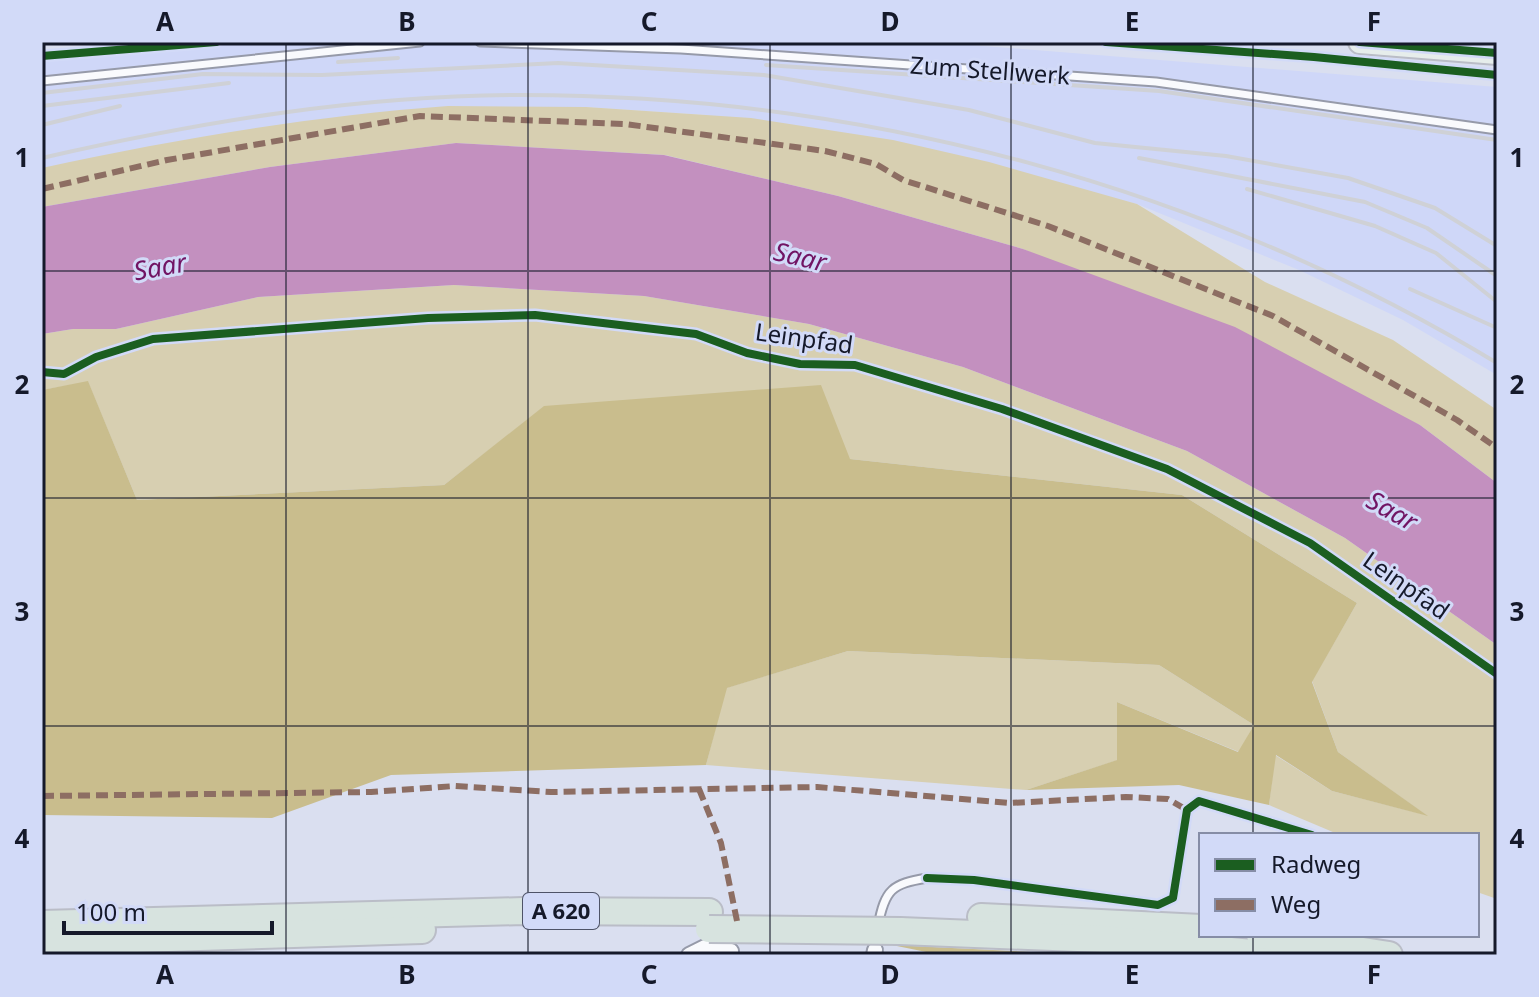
<svg xmlns="http://www.w3.org/2000/svg" width="1539" height="997" font-family="'Noto Sans',sans-serif">
<style>
.built{fill:#cfd7f8}
.green{fill:#d7cfb1}
.forest{fill:#c9bd8d}
.water{fill:#c390bf}
.lines{fill:none;stroke-linecap:round;stroke-linejoin:round}
.lane-casing{stroke:#969aa9;stroke-width:11}
.street-casing{stroke:#969aa9;stroke-width:18}
.primary-casing{stroke:#babdc7;stroke-width:26}
.highway-casing{stroke:#babdc7;stroke-width:30}
.lane{stroke:#f9fafd;stroke-width:7}
.street{stroke:#f9fafd;stroke-width:14}
.primary{stroke:#e6edeb;stroke-width:22}
.highway{stroke:#d7e3df;stroke-width:26}
.rail{stroke:#cfd1d6;stroke-width:4}
.highway-bridge-casing{stroke:#babdc7;stroke-width:30;stroke-linecap:butt}
.highway-bridge{stroke:#d7e3df;stroke-width:26}
.quiet{stroke:#8d6e63;stroke-width:6;stroke-dasharray:12 6;stroke-linecap:butt}
.cycleway-casing{stroke:#d2daf8;stroke-width:13}
.cycleway{stroke:#1b5e20;stroke-width:8}
.grid{fill:none;stroke:#15192a;stroke-width:2;stroke-opacity:0.55}
.labels{text-anchor:middle;stroke-width:6;stroke-linejoin:round;paint-order:stroke}
.shield{fill:#d2daf8;stroke:#4e5368;stroke-width:2}
.shield-label{font-size:22px;font-weight:bold;fill:#15192a}
.street-label{font-size:24px;fill:#15192a;stroke:#d2daf8}
.water-label{font-size:26px;font-style:italic;fill:#711464;stroke:#d2daf8}
.neatline{fill:none;stroke:#15192a;stroke-width:3}
.grid-label{font-size:26px;text-anchor:middle;font-weight:bold;fill:#15192a}
</style>
<rect width="100%" height="100%" fill="#dadff0"/>
<!-- built -->
<path class="built" d="M216,42h718l563,45v288l-94,-55 -104,-50 -162,-66 -12,-3 -120,22 -298,-108 -121,-8 -544,102v-153z"/>
<!-- green -->
<g class="green">
<path d="M448,106l138,1 165,11 142,22 96,22 148,42 128,78 128,58 104,70v73l-77,-58 -397,-176 -185,-53 -173,-41 -209,-12 -186,24 -228,40v-39c134,-29 269,-52 406,-62z"/>
<path d="M454,285l190,11 165,28 154,43 224,84 158,87 152,107v254l-20,-7v-57h-137l-71,-30 6,-50 57,36 94,24 -88,-63 -26,-71 45,-78 -175,-108 -332,-36 -305,-53 -101,79 -307,15 -49,-118 -46,8v-56l31,-5h43l142,-32z"/>
<path d="M848,651l311,14 95,60 -15,27 -122,-50 1,58 -92,30 -320,-25 20,-77z"/>
</g>
<!-- forest -->
<g class="forest">
<path d="M88,381l49,119 307,-15 100,-79 277,-21 29,74 332,36 175,108 -45,79 26,70 90,64 -96,-25 -56,-36 -7,50 -90,-20 -153,5 91,-30v-58l121,50 16,-27 -95,-60 -311,-14 -121,37 -21,77 -315,10 -119,43 -230,-3v-425z"/>
<path d="M892,945l200,10h-151z"/>
</g>
<!-- water -->
<path class="water" d="M456,143l208,12 174,41 185,53 212,78 185,98 77,58v162l-152,-107 -158,-87 -224,-84 -154,-43 -165,-28 -190,-11 -196,12 -142,32h-43l-31,5v-127l228,-40z"/>
<g class="lines">
<defs>
<g id="lane">
<path d="M480,42l201,7 475,33 341,48"/>
<path d="M42,81l378,-39"/>
<path d="M42,372l22,2 32,-17 57,-18 275,-21 107,-3 161,19 51,19 53,11 55,1 147,44 165,60 143,74 187,131"/>
<path d="M878,926c7,-37 14,-42 49,-48"/>
</g>
<g id="street">
<path d="M689,955l16,-8 26,4v4"/>
<path d="M874,955l1,-5"/>
</g>
<path id="primary" d="M1360,42l137,11"/>
<g id="highway">
<path d="M981,917l220,11"/>
<path d="M42,924l481,-13 186,1"/>
<path d="M900,931l202,8 172,16"/>
<path d="M1260,935l129,20"/>
<path d="M42,942l380,-12"/>
</g>
</defs>
<!-- lane casing -->
<use href="#lane" class="lane-casing"/>
<!-- street casing -->
<use href="#street" class="street-casing"/>
<!-- primary casing -->
<use href="#primary" class="primary-casing"/>
<!-- highway casing -->
<use href="#highway" class="highway-casing"/>
<!-- lane -->
<use href="#lane" class="lane"/>
<!-- street -->
<use href="#street" class="street"/>
<!-- primary -->
<use href="#primary" class="primary"/>
<!-- highway -->
<use href="#highway" class="highway"/>
<!-- rail -->
<g class="rail">
<path d="M338,62l60,-4"/>
<path d="M766,65l393,26 338,49"/>
<path d="M42,93l161,-19 119,1 236,-12 206,12 205,35 126,33 131,13 122,22 87,30 62,38"/>
<path d="M42,106l187,-23"/>
<path d="M42,125l78,-19"/>
<path d="M42,158c158,-36 318,-63 480,-63 342,0 682,91 975,268"/>
<path d="M1139,158l226,44 62,26 70,48"/>
<path d="M1247,189l128,37 61,27 61,49"/>
<path d="M1410,289l87,39"/>
</g>
<defs>
<path id="highway-bridge" d="M709,929l191,2"/>
</defs>
<!-- highway-bridge casing -->
<use href="#highway-bridge" class="highway-bridge-casing"/>
<!-- highway-bridge -->
<use href="#highway-bridge" class="highway-bridge"/>
<!-- quiet -->
<g class="quiet">
<path d="M42,189l125,-29 253,-44 205,8 200,27 51,13 27,16 145,46 225,90 184,104 40,28"/>
<path d="M699,789l22,54 16,78"/>
<path d="M42,796l329,-4 84,-6 96,6 266,-5 192,16 117,-6 42,2 19,11"/>
</g>
<defs>
<g id="cycleway">
<path d="M1106,42l208,15 183,18"/>
<path d="M1360,42l137,11"/>
<path d="M42,56l174,-14"/>
<path d="M42,372l22,2 32,-17 57,-18 275,-21 107,-3 161,19 51,19 53,11 55,1 147,44 165,60 143,74 187,131"/>
<path d="M927,878l47,2 184,25 15,-7 14,-88 12,-9 113,34"/>
</g>
</defs>
<!-- cycleway casing -->
<use href="#cycleway" class="cycleway-casing"/>
<!-- cycleway -->
<use href="#cycleway" class="cycleway"/>
</g>
<!-- grid -->
<path class="grid" d="M286,42v913M528,42v913M770,42v913M1011,42v913M1253,42v793M42,271h1455M42,498h1455M42,726h1455M1253,935v20"/>
<g class="labels">
<!-- shield labels -->
<rect class="shield" x="523" y="893" width="76" height="36" rx="6"/>
<g class="shield-label">
<text x="561" y="919">A 620</text>
</g>
<!-- street labels -->
<g class="street-label">
<text transform="translate(990 71) rotate(4)" y="8">Zum Stellwerk</text>
<text transform="translate(804 339) rotate(8)" y="8">Leinpfad</text>
<text transform="translate(1406 586) rotate(35)" y="8">Leinpfad</text>
</g>
<!-- water labels -->
<g class="water-label">
<text transform="translate(800 257) rotate(13)" y="9">Saar</text>
<text transform="translate(160 267) rotate(-10)" y="9">Saar</text>
<text transform="translate(1392 511) rotate(29)" y="9">Saar</text>
</g>
</g>
<!-- border -->
<rect width="1539" height="997" fill="none" stroke="#d2daf8" stroke-width="88"/>
<!-- legend -->
<rect x="1199" y="833" width="280" height="104" fill="#d2daf8" stroke="#868da6" stroke-width="2"/>
<rect x="1215" y="859" width="40" height="12" fill="#1b5e20" stroke="#868da6" stroke-width="2"/>
<text x="1271" y="873" font-size="24" fill="#15192a">Radweg</text>
<rect x="1215" y="899" width="40" height="12" fill="#8d6e63" stroke="#868da6" stroke-width="2"/>
<text x="1271" y="913" font-size="24" fill="#15192a">Weg</text>
<!-- scale -->
<path d="M64 921v12h208v-12" fill="none" stroke="#15192a" stroke-width="4"/>
<text x="76" y="921" font-size="24" fill="#15192a" stroke="#d2daf8" stroke-width="6" paint-order="stroke">100 m</text>
<rect x="44" y="44" width="1451" height="909" class="neatline"/>
<g class="grid-label">
<text x="165" y="31">A</text>
<text x="407" y="31">B</text>
<text x="649" y="31">C</text>
<text x="890" y="31">D</text>
<text x="1132" y="31">E</text>
<text x="1374" y="31">F</text>
<text x="22" y="167">1</text>
<text x="1517" y="167">1</text>
<text x="22" y="394">2</text>
<text x="1517" y="394">2</text>
<text x="22" y="621">3</text>
<text x="1517" y="621">3</text>
<text x="22" y="848">4</text>
<text x="1517" y="848">4</text>
<text x="165" y="984">A</text>
<text x="407" y="984">B</text>
<text x="649" y="984">C</text>
<text x="890" y="984">D</text>
<text x="1132" y="984">E</text>
<text x="1374" y="984">F</text>
</g>
</svg>
